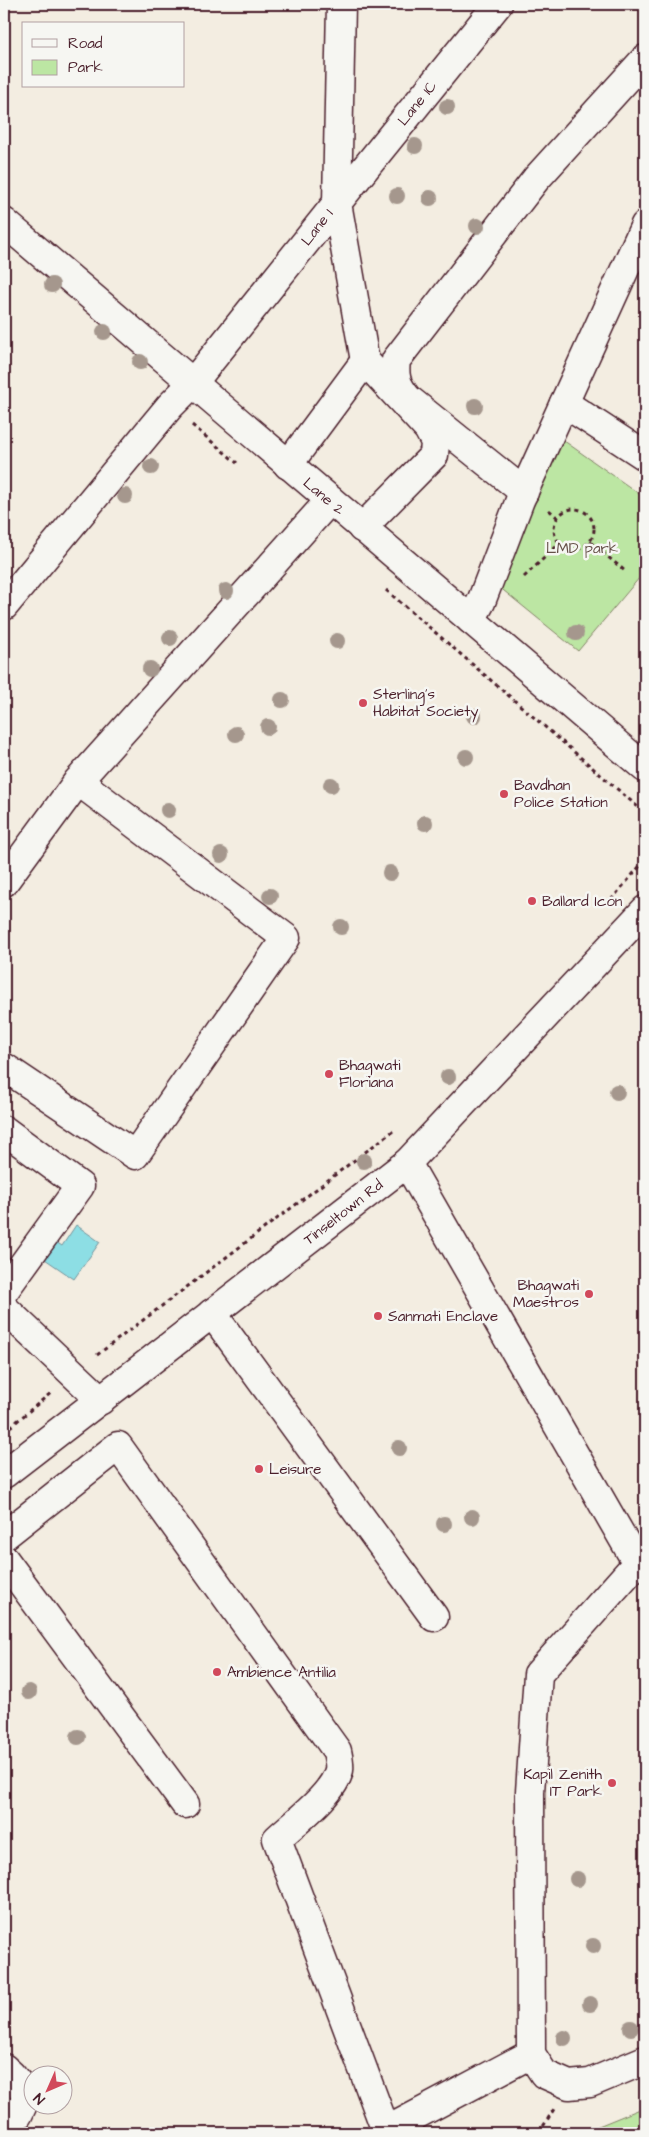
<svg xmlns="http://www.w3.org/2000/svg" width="649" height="2137" font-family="'Architects Daughter',sans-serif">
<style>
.green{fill:#bce6a3;stroke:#838267}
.water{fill:#8ddee4;stroke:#72929a}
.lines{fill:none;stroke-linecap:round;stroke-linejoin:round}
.minor-casing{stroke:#4a1f2b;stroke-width:31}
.path{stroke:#4a1f2b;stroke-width:3;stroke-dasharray:4 4;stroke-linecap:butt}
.minor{stroke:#f6f6f2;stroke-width:28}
.tree{fill:#a5978d}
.poi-dot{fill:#d1495b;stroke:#f6f6f2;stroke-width:2}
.labels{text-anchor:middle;stroke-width:5;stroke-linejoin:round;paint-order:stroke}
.street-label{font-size:15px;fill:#4a1f2b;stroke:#f6f6f2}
.park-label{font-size:15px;fill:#665149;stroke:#f6f6f2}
.poi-label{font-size:15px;fill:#4a1f2b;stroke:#f6f6f2;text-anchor:start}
</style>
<rect width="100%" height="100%" fill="#f3ede1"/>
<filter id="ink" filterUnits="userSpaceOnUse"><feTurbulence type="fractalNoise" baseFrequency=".02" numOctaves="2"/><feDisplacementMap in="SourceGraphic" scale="10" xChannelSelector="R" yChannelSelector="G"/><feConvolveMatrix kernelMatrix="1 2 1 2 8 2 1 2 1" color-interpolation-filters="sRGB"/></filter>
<g filter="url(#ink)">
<!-- green -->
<g class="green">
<path d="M560,438l85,60v73l-67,80 -80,-65z"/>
<path d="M645,2107v26h-47l-2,-6z"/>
</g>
<!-- water -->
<path class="water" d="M76,1225l24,17 -26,37 -32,-22 11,-17 9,6z"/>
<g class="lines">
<defs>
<g id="minor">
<path d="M4,222l641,546"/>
<path d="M564,403l81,53"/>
<path d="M288,465l77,-104"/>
<path d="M524,492l-117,-94c-11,-14 -13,-21 -11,-38l140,-181 109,-120"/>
<path d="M362,528l72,-73 1,-13 -7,-13 -63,-68 -28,-158 161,-199"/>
<path d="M4,606l166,-200 22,-22 145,-181 4,-199"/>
<path d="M471,620l10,-18 39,-102 125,-275"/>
<path d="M4,882l74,-101 252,-281"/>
<path d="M4,1067l131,88 151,-217 -208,-157"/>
<path d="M4,1130l76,56 -76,105"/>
<path d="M407,1163l230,400 8,2"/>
<path d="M4,1308l97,92"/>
<path d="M212,1313l222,304"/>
<path d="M4,1474l403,-311 238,-253"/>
<path d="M4,1536l114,-90 219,305c1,5 3,13 2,19 -5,24 -44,52 -62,69l109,292"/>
<path d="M4,1559l181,245"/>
<path d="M637,1563l-99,111 -8,118 1,262 13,20 25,11 21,-2 55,-23"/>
<path d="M4,2068c11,9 17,17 22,30l-8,17 -14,11"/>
<path d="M382,2133l149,-79"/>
</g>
</defs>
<!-- minor casing -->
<use href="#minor" class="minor-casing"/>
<!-- path -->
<g class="path">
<path d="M192,425l45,38"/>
<circle cx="574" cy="529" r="20"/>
<path d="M549,510l9,8"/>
<path d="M590,542l35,29"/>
<path d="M524,577l36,-34"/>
<path d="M386,590l259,223"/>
<path d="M611,900l34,-40"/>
<path d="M97,1355l296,-224"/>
<path d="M4,1432l48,-40"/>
<path d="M539,2133l15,-24"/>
</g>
<!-- minor -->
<use href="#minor" class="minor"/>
</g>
<!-- trees -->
<g class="tree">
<circle cx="447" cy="107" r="8"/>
<circle cx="415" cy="146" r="8"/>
<circle cx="397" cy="196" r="8"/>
<circle cx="430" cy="198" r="8"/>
<circle cx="477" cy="226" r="8"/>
<circle cx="52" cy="285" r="8"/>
<circle cx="104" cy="332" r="8"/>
<circle cx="140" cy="362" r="8"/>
<circle cx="475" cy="406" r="8"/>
<circle cx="151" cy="467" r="8"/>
<circle cx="125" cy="496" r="8"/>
<circle cx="226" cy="591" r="8"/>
<circle cx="576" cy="633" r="8"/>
<circle cx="170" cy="638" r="8"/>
<circle cx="337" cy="641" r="8"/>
<circle cx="150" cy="669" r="8"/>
<circle cx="282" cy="700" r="8"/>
<circle cx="474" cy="716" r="8"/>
<circle cx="268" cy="727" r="8"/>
<circle cx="236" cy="734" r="8"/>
<circle cx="466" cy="757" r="8"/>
<circle cx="331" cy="785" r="8"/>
<circle cx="168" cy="810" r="8"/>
<circle cx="425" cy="823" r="8"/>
<circle cx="221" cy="855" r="8"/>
<circle cx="390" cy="873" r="8"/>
<circle cx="270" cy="896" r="8"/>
<circle cx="341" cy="927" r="8"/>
<circle cx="448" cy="1077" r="8"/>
<circle cx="617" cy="1092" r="8"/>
<circle cx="364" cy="1161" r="8"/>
<circle cx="399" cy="1448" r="8"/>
<circle cx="472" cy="1517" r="8"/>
<circle cx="444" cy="1524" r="8"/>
<circle cx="29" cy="1692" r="8"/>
<circle cx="78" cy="1737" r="8"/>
<circle cx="577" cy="1879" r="8"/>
<circle cx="593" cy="1946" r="8"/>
<circle cx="590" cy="2004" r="8"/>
<circle cx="631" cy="2028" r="8"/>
<circle cx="564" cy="2038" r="8"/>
</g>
</g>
<!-- markers -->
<g class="poi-dot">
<circle cx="363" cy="703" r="5"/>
<circle cx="504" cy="794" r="5"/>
<circle cx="532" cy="901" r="5"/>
<circle cx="329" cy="1074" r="5"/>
<circle cx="589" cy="1294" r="5"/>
<circle cx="378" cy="1316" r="5"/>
<circle cx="259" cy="1469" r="5"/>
<circle cx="217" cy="1672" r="5"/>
<circle cx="612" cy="1783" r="5"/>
</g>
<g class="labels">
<!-- street labels -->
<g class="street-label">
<text transform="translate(417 103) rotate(-51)" y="5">Lane 1C</text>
<text transform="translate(317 227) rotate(-52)" y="5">Lane 1</text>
<text transform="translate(324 496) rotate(40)" y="5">Lane 2</text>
<text transform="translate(343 1212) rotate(-38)" y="5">Tinseltown Rd</text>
</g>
<!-- park labels -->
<g class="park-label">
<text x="582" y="553">LMD park</text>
</g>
<!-- poi labels -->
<g class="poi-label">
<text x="373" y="699">Sterling's<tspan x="373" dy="17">Habitat Society</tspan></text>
<text x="514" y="790">Bavdhan<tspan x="514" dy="17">Police Station</tspan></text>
<text x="542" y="906">Ballard Icon</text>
<text x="339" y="1070">Bhagwati<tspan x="339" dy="17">Floriana</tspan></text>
<text x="579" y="1290" text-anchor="end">Bhagwati<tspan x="579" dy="17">Maestros</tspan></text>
<text x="388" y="1321">Sanmati Enclave</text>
<text x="269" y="1474">Leisure</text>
<text x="227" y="1677">Ambience Antilia</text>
<text x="602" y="1779" text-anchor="end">Kapil Zenith<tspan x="602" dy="17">IT Park</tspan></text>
</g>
</g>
<!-- margin -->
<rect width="649" height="2137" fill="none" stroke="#f6f6f2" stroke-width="20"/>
<rect x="10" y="10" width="629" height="2117" fill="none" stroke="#4a1f2b" stroke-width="2" filter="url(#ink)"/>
<!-- legend -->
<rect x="22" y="22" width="162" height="65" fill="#f6f6f2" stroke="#b1a0a2"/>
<rect x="32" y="39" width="25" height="8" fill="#f6f6f2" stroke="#b1a0a2"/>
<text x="68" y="48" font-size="15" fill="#4a1f2b">Road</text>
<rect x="32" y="60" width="25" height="15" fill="#bce6a3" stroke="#b1a0a2"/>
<text x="68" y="72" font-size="15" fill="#4a1f2b">Park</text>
<!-- north arrow -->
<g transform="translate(48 2090) rotate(225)"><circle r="24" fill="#f6f6f2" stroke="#b1a0a2"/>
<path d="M0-4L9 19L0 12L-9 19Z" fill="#d1495b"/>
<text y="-8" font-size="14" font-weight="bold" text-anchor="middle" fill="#4a1f2b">N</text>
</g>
</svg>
